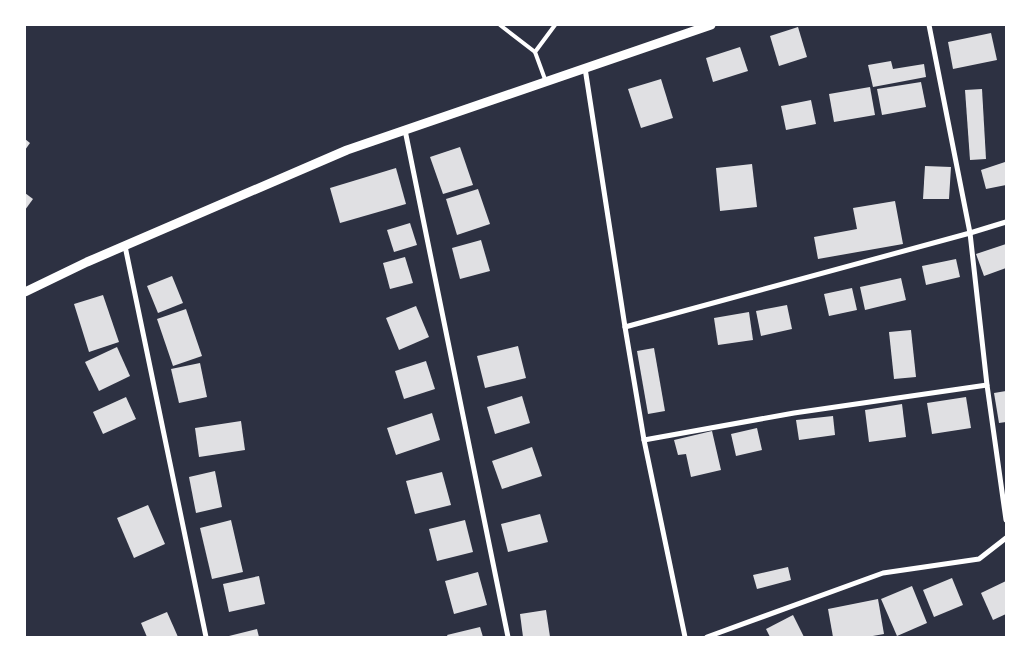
<svg xmlns="http://www.w3.org/2000/svg" width="1031" height="662" font-family="'Public Sans',sans-serif">
<style>
.building{fill:#e0e0e3}
.lines{fill:none;stroke-linecap:round;stroke-linejoin:round}
.service{stroke:#fff;stroke-width:4}
.minor{stroke:#fff;stroke-width:5}
.tertiary{stroke:#fff;stroke-width:9}
</style>
<rect width="100%" height="100%" fill="#2d3142"/>
<!-- building -->
<g class="building">
<path d="M798,27l9,30 -28,9 -9,-30z"/>
<path d="M991,33l6,27 -44,9 -5,-27z"/>
<path d="M740,47l8,24 -35,11 -7,-24z"/>
<path d="M891,61l2,8 31,-5 2,13 -53,10 -5,-22z"/>
<path d="M661,79l12,39 -32,10 -13,-39z"/>
<path d="M921,82l5,25 -44,8 -5,-26z"/>
<path d="M870,87l5,28 -41,7 -5,-28z"/>
<path d="M982,89l4,70 -16,1 -5,-70z"/>
<path d="M811,100l5,24 -30,6 -5,-24z"/>
<path d="M25,139l5,4 -5,7z"/>
<path d="M460,147l13,38 -30,9 -13,-37z"/>
<path d="M1005,162l1,23 -20,4 -5,-19z"/>
<path d="M752,164l5,43 -37,4 -4,-43z"/>
<path d="M925,166l26,1 -2,32h-26z"/>
<path d="M396,168l10,36 -66,19 -10,-35z"/>
<path d="M478,189l12,35 -33,11 -11,-36z"/>
<path d="M25,193l8,6 -8,11z"/>
<path d="M895,201l8,43 -85,15 -4,-22 43,-8 -4,-21z"/>
<path d="M410,223l7,22 -23,7 -7,-22z"/>
<path d="M481,240l9,31 -30,8 -8,-31z"/>
<path d="M1006,244v24l-22,8 -8,-22z"/>
<path d="M405,257l8,26 -23,6 -7,-26z"/>
<path d="M956,259l4,18 -34,8 -4,-19z"/>
<path d="M172,276l11,27 -25,10 -11,-27z"/>
<path d="M901,278l5,22 -41,10 -5,-23z"/>
<path d="M852,288l5,22 -28,6 -5,-22z"/>
<path d="M103,295l16,47 -30,10 -15,-48z"/>
<path d="M787,305l5,24 -31,7 -5,-25z"/>
<path d="M416,306l13,31 -30,13 -13,-32z"/>
<path d="M186,309l16,47 -29,10 -16,-47z"/>
<path d="M749,312l4,28 -35,5 -4,-27z"/>
<path d="M911,330l5,47 -22,2 -5,-47z"/>
<path d="M518,346l8,32 -41,10 -8,-32z"/>
<path d="M117,347l13,29 -31,15 -14,-29z"/>
<path d="M654,348l11,63 -17,3 -11,-63z"/>
<path d="M426,361l9,28 -31,10 -9,-28z"/>
<path d="M200,363l7,34 -28,6 -8,-34z"/>
<path d="M1006,391v31l-7,1 -5,-30z"/>
<path d="M522,396l8,27 -35,11 -8,-27z"/>
<path d="M126,397l10,22 -33,15 -10,-22z"/>
<path d="M966,397l5,31 -39,6 -5,-31z"/>
<path d="M902,404l4,33 -37,5 -4,-32z"/>
<path d="M432,413l8,27 -44,15 -9,-27z"/>
<path d="M833,416l2,19 -36,5 -3,-20z"/>
<path d="M241,421l4,29 -46,7 -4,-29z"/>
<path d="M757,428l5,22 -26,6 -5,-22z"/>
<path d="M712,431l9,39 -30,7 -5,-23 -8,1 -4,-15z"/>
<path d="M532,447l10,29 -40,13 -10,-28z"/>
<path d="M215,471l7,36 -26,6 -7,-36z"/>
<path d="M442,472l9,33 -36,9 -9,-33z"/>
<path d="M148,505l17,39 -31,14 -17,-40z"/>
<path d="M540,514l8,28 -40,10 -7,-28z"/>
<path d="M231,520l12,52 -31,7 -12,-51z"/>
<path d="M465,520l8,32 -36,9 -8,-32z"/>
<path d="M788,567l3,13 -34,9 -4,-14z"/>
<path d="M478,572l9,33 -33,9 -9,-33z"/>
<path d="M259,576l6,28 -36,8 -6,-28z"/>
<path d="M952,578l11,27 -29,12 -11,-27z"/>
<path d="M1006,581v33l-13,6 -12,-27z"/>
<path d="M912,586l15,37 -30,13 -16,-37z"/>
<path d="M878,599l6,35 -17,3h-34l-5,-28z"/>
<path d="M546,610l4,27h-27l-3,-23z"/>
<path d="M167,612l11,25h-31l-6,-14z"/>
<path d="M793,615l11,22h-34l-4,-8z"/>
<path d="M480,627l3,10h-35l-1,-2z"/>
<path d="M257,629l2,8h-30v-1z"/>
</g>
<g class="lines">
<!-- service -->
<g class="service">
<path d="M500,25l35,27"/>
<path d="M546,82l-11,-30 20,-27"/>
</g>
<!-- minor -->
<g class="minor">
<path d="M929,25l41,208 17,152 19,135"/>
<path d="M585,68l40,259 19,113 41,197"/>
<path d="M405,130l103,507"/>
<path d="M125,246l81,391"/>
<path d="M625,327l345,-94 36,-11"/>
<path d="M644,440l150,-27 193,-28"/>
<path d="M707,637l176,-64 96,-14 27,-21"/>
</g>
<!-- tertiary -->
<path class="tertiary" d="M25,292l62,-30 260,-112 364,-125"/>
</g>
<!-- border -->
<rect width="1031" height="662" fill="none" stroke="#ffffff" stroke-width="52"/>
</svg>
